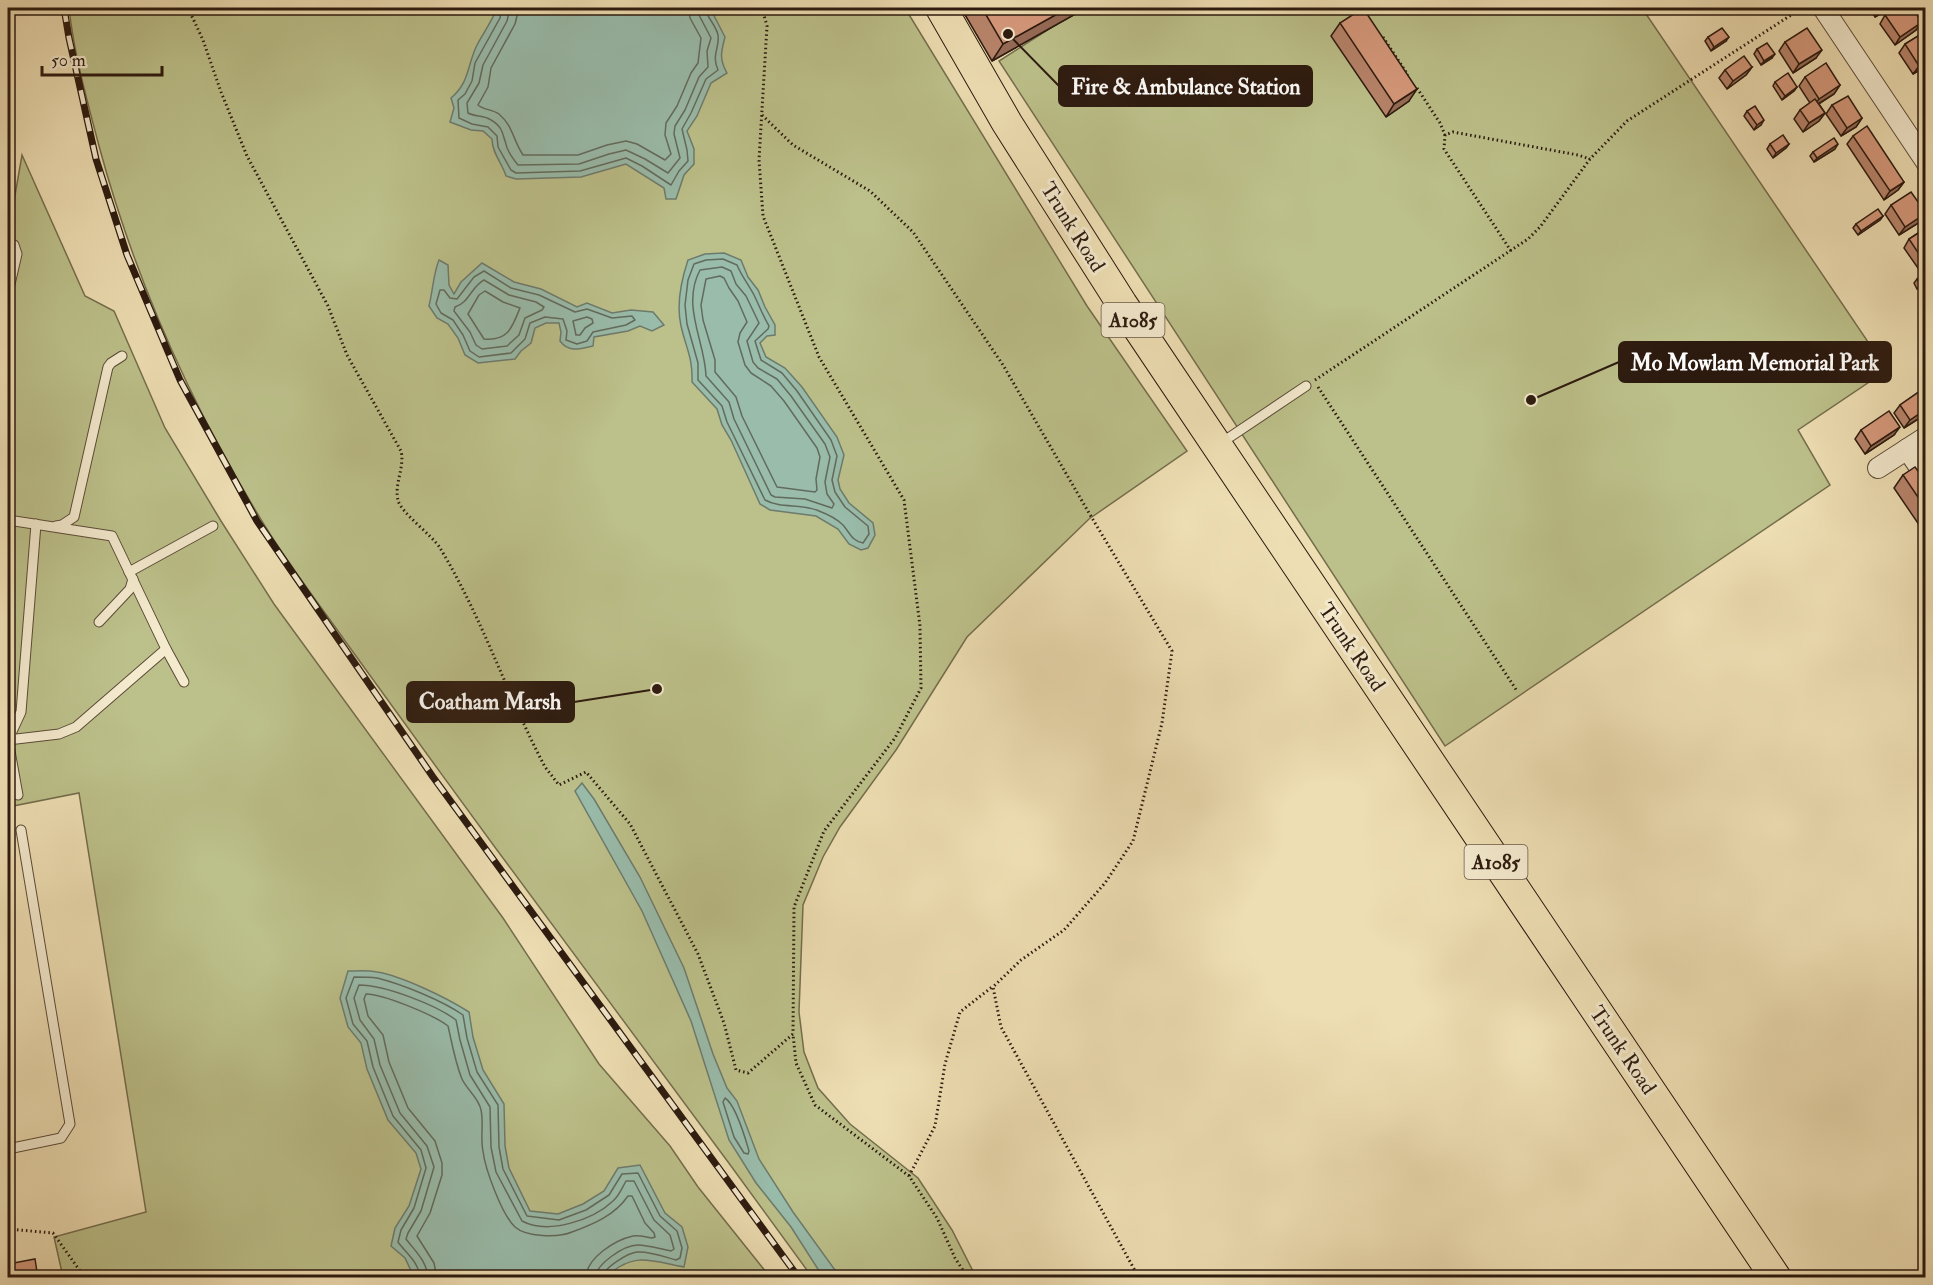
<svg xmlns="http://www.w3.org/2000/svg" width="1933" height="1285" font-family="'IM FELL Double Pica',serif">
<style>
.green{fill:#bcc08a;stroke:#746d4c;stroke-width:1.5}
.water{fill:#99bcab;stroke:#6d7b6d;stroke-width:1.5}
.lines{fill:none;stroke-linecap:round;stroke-linejoin:round}
.shore{stroke:#626b5d;stroke-width:1.5}
.service-casing{stroke:#5c4b38;stroke-width:11}
.minor-casing{stroke:#5c4b38;stroke-width:22}
.primary-casing{stroke:#2c1a0f;stroke-width:32}
.path{stroke:#2c1a0f;stroke-width:3;stroke-dasharray:1.5 3;stroke-linecap:butt}
.service{stroke:#f4eace;stroke-width:9}
.minor{stroke:#f4eace;stroke-width:20}
.primary{stroke:#eedeb3;stroke-width:30}
.rail-casing{stroke:#2c1a0f;stroke-width:7}
.rail{stroke:#f4eace;stroke-width:4.5;stroke-dasharray:14;stroke-linecap:butt}
.wall{fill:#b8846b;stroke:#2c1a0f;stroke-width:1.5}
.shaded-wall{fill:#966b57;stroke:#2c1a0f;stroke-width:1.5}
.building{fill:#d6997c;stroke:#2c1a0f;stroke-width:1.5}
.labels{text-anchor:middle;stroke-width:6;stroke-linejoin:round;paint-order:stroke}
.shield{fill:#f4eace;stroke:#685848;stroke-width:1.5}
.shield-label{font-size:20px;font-weight:bold;fill:#2c1a0f}
.street-label{font-size:21px;fill:#2c1a0f;stroke:#f4eace}
.leader{fill:none;stroke:#2c1a0f;stroke-width:2}
.callout-dot{fill:#2c1a0f;stroke:#f4eace;stroke-width:2}
.callout{fill:#2c1a0f;stroke:#2c1a0f;stroke-width:2}
.callout-label{font-size:22px;text-anchor:middle;font-weight:bold;fill:#fff}
</style>
<rect width="100%" height="100%" fill="#eedeb3"/>
<filter id="stains"><feTurbulence type="fractalNoise" baseFrequency=".00333" numOctaves="4"/><feColorMatrix values="0 0 0 0 .2 0 0 0 0 .09 0 0 0 0 .02 0 0 0 .5 -.17"/></filter>
<radialGradient id="worn" r=".72"><stop offset=".6" stop-color="#630" stop-opacity="0"/><stop offset="1" stop-color="#630" stop-opacity=".3"/></radialGradient>
<!-- green -->
<g class="green">
<path d="M69,8h836l182,298 100,145 -98,68 -122,118 -71,113 -56,77 -17,30 -20,48 -4,107 5,40 14,36 32,36 68,54 34,52 24,47h-164c-104,-143 -209,-285 -315,-427 -50,-68 -100,-137 -149,-205 -26,-37 -54,-73 -78,-111 -75,-120 -134,-251 -171,-388 -12,-46 -25,-92 -30,-138z"/>
<path d="M1082,8h560l245,362 -89,60 32,55 -385,261 -446,-685z"/>
<path d="M22,155l63,141 29,15 51,117 56,93 53,83 229,314 96,146 71,82 28,41 72,90h-707l-9,-40 92,-25 -67,-419 -71,14v-572z"/>
</g>
<!-- water -->
<g class="water">
<path d="M497,8h213l15,29c-4,15 -6,22 2,36l-16,10 -14,33 -10,15 7,18v15l-10,11 -8,24h-10l-2,-11 -38,-24 -45,13 -65,2 -10,-3c-4,-13 -14,-23 -14,-37l-9,-8 -12,-1 -21,-8 4,-14 -3,-10c19,-16 16,-33 26,-53 7,-13 15,-24 20,-37z"/>
<path d="M724,253l17,7 7,17 10,13 7,17 10,18v10l-8,1 -7,7 6,14 19,11 17,19 35,50 7,18 -6,25 2,9 9,14 24,20 2,12 -7,13 -7,2 -12,-6 -11,-15 -22,-13 -46,-6 -10,-6 -29,-64 -9,-15 -5,-16 -25,-27c1,-24 -6,-34 -11,-56 -5,-22 0,-45 7,-66l17,-6z"/>
<path d="M439,260l9,5 1,20 5,9 7,-12 21,-19 32,19 27,7 36,18 10,-4 25,10 19,-3 22,2 11,13 -12,6 -12,-5 -12,5 -34,6 -1,9c-13,3 -24,7 -33,-5l1,-9 -2,-9h-13l-11,5 -4,15 -10,8 -6,8 -37,4 -13,-8 -7,-17 -10,-14 -11,-6 -8,-12c4,-16 4,-31 10,-46z"/>
<path d="M582,783l12,16 46,78 44,91 29,86 14,34 10,13 22,58 34,53 47,65h-17l-32,-50 -35,-44 -27,-43 -38,-119 -49,-110 -67,-120z"/>
<path d="M348,971c9,0 20,-1 29,1 25,4 70,26 92,40l4,25 10,33 21,34 1,42 4,22 21,43 28,3 25,-10 21,-13 14,-23 22,-3 25,48 17,14 6,20 -4,20c-34,-6 -50,-16 -78,10h-192l-9,-19 -14,-12 4,-18 14,-22 12,-37 -5,-16 -28,-33 -21,-51 -6,-26 -13,-16 -8,-29z"/>
</g>
<g class="lines">
<!-- shore -->
<g class="shore">
<path d="M502,8l-2,10 -25,45 -3,18 -7,13 -7,6 1,18 13,6 16,3 9,9 1,11 13,23 5,3 64,-2 46,-13 16,8 29,19 8,-14 9,-10 -1,-11 -5,-21 9,-16 15,-34 12,-9c-7,-15 2,-23 0,-35 -2,-10 -11,-17 -13,-27"/>
<path d="M510,8l-3,13 -24,44 -4,18 -12,20 1,10c7,4 16,2 23,7 12,7 11,13 15,24 1,7 8,16 12,21l61,-1 30,-10 17,-4 19,9 23,14 12,-15 -6,-24 1,-8 10,-16 14,-33 9,-10 -1,-16 4,-13 -12,-23 -1,-7"/>
<path d="M519,8l-4,16 -24,44 -3,19 -10,18c5,5 14,4 21,9 14,12 14,26 24,41h55l29,-10 19,-4 11,3 28,16 6,-6 -6,-19 1,-12 11,-17 14,-33 7,-10 3,-25 -11,-20 -1,-10"/>
<path d="M723,259l14,6c5,12 12,20 17,30 5,10 9,21 15,31l-1,3 -13,12 6,19 21,13 15,18 34,49 6,16 -5,24 3,12 10,15 23,19 1,8 -6,9c-11,-2 -13,-10 -20,-18 -5,-5 -16,-11 -24,-14 -17,-8 -38,-2 -54,-11l-38,-78 -5,-16 -24,-26v-17l-11,-39 -2,-19 3,-25 6,-16 12,-4z"/>
<path d="M722,267l9,4 5,13 10,12 13,27 -12,18 6,21 5,6 19,11 14,17 34,48 5,13 -5,25 2,12 7,10 -2,4 -27,-9 -30,-2 -4,-2 -37,-76 -5,-17 -23,-26c-1,-35 -25,-70 -6,-106z"/>
<path d="M484,271l27,17 28,7 36,17 12,-3 25,9 20,-2 3,4 -9,5 -33,7 -6,9 -10,3 -11,-4 1,-9 -4,-12 -18,-2 -15,6 -5,16 -14,14 -32,4 -9,-6 -7,-16 -10,-15 -12,-7 -5,-9 4,-14h4l6,8 7,1 17,-22z"/>
<path d="M720,276l4,2 5,10 9,13 9,21 -7,11 -2,9 7,23 6,8 20,13 13,15 33,47 3,9 -4,22 1,11 -2,2 -38,-5 -35,-71 -6,-19 -21,-25v-12l-12,-40 -2,-15 5,-26z"/>
<path d="M484,280l25,15 27,7 8,5 -2,3 -17,8 -6,17 -12,11 -25,3 -6,-4 -6,-13 -16,-21 1,-4c14,-4 16,-20 29,-27z"/>
<path d="M485,291l18,11 17,6c-8,20 -12,33 -36,31l-16,-25 11,-19z"/>
<path d="M587,317l5,2 1,4 -8,5 -5,7h-4l-3,-14z"/>
<path d="M725,1098c11,7 20,39 24,53l-1,3 -4,-1 -10,-16 -11,-35z"/>
<path d="M420,1278c-1,-16 -14,-25 -22,-36l3,-12 13,-22 12,-40 -5,-18 -28,-34 -20,-49 -6,-26 -14,-17 -7,-26 8,-21c8,0 16,0 23,1 25,6 66,23 86,37l4,23 10,34 21,33 1,42 4,22 24,47 32,4 27,-10 23,-15 13,-21 16,-1 22,43 17,15 5,17 -2,10 -4,2c-11,-3 -27,-9 -39,-8 -9,1 -34,16 -35,26"/>
<path d="M428,1278c-1,-17 -13,-27 -22,-39l2,-6 13,-22 13,-44 -7,-21 -27,-33 -20,-48 -6,-26 -14,-19 -6,-22 5,-13c26,0 77,20 97,35l4,20 10,35 20,32 1,40 5,25 26,49c26,14 71,-1 91,-20 6,-5 9,-13 13,-20h8l20,39 16,15 4,14 -3,2c-11,-2 -23,-6 -33,-6 -14,0 -42,19 -43,33"/>
<path d="M437,1278l-3,-15 -17,-27 13,-23 12,-38v-12l-7,-22 -27,-33 -19,-46 -6,-27 -15,-19 -4,-17 2,-5c17,0 68,21 82,32 4,17 7,36 14,53 5,11 17,19 19,31 3,13 -1,28 2,41 2,18 19,64 32,76 11,10 43,11 57,5 22,-8 43,-17 56,-36h4l13,27 9,10 1,4 -3,1c-6,-1 -13,-3 -19,-2 -18,4 -47,22 -47,42"/>
</g>
<defs>
<g id="service">
<path d="M8,293l9,-39 -3,-9"/>
<path d="M1221,443l85,-57"/>
<path d="M8,520l104,16 54,113 18,33"/>
<path d="M36,524l-15,188 -13,28 51,-6 17,-7 90,-78"/>
<path d="M56,526l6,-1 12,-8 34,-150 3,-4 11,-7"/>
<path d="M129,572l84,-46"/>
<path d="M99,622l31,-33 3,-10"/>
<path d="M8,740l10,55"/>
<path d="M8,1149l53,-11 9,-14 -49,-294"/>
</g>
<g id="minor">
<path d="M1823,8l103,154"/>
<path d="M1907,449l19,28"/>
<path d="M1878,468l48,-31"/>
</g>
<path id="primary" d="M941,8l66,115 115,181 654,974"/>
</defs>
<!-- service casing -->
<use href="#service" class="service-casing"/>
<!-- minor casing -->
<use href="#minor" class="minor-casing"/>
<!-- primary casing -->
<use href="#primary" class="primary-casing"/>
<!-- path -->
<g class="path">
<path d="M188,8l15,32 18,52 26,64 81,150 19,49 54,96c4,16 -7,33 -3,49 2,12 34,35 42,48 42,69 67,147 105,219l14,18 27,-13 44,52 68,130 26,69 12,47 12,3 45,-39 3,29 19,42 94,71 28,42 18,40 13,20"/>
<path d="M762,8l5,18 -8,134 4,56 56,141 85,143 16,126 1,62 -26,50 -71,93 -30,76 -1,127"/>
<path d="M1383,37l25,38"/>
<path d="M1417,88l23,35 5,12"/>
<path d="M762,115l31,30 77,46 43,41 90,133 86,148 83,138 -10,72 -29,118 -28,42 -41,47 -43,30 -28,27 8,40 138,251"/>
<path d="M1511,251l-67,-102 1,-14 8,-3 125,23 12,4"/>
<path d="M1315,380l213,-141 12,-12 50,-68 37,-38 175,-113"/>
<path d="M1318,387l199,304"/>
<path d="M909,1176l26,-50 10,-62 15,-52 32,-25"/>
<path d="M8,1229l45,4 32,45"/>
</g>
<!-- service -->
<use href="#service" class="service"/>
<!-- minor -->
<use href="#minor" class="minor"/>
<!-- primary -->
<use href="#primary" class="primary"/>
<defs>
<path id="rail" d="M64,8l5,30 27,121 31,96 53,125 77,141 176,256 366,501"/>
</defs>
<!-- rail casing -->
<use href="#rail" class="rail-casing"/>
<!-- rail -->
<use href="#rail" class="rail"/>
</g>
<!-- wall -->
<g class="wall">
<path d="M961,8h125l-94,53z"/>
<path d="M1869,8h21l-15,9z"/>
<path d="M1885,15l31,15 -21,15 -15,-21z"/>
<path d="M1340,23l69,78 -23,16 -55,-81z"/>
<path d="M1926,31v35l-13,8 -14,-21 6,-9z"/>
<path d="M1708,37l18,4 -15,10 -6,-10z"/>
<path d="M1785,42l31,16 -23,15 -14,-22z"/>
<path d="M1757,49l15,9 -11,7 -7,-11z"/>
<path d="M1752,67l-6,8 -19,14 -8,-11 6,-8z"/>
<path d="M1926,71v15l-6,-8z"/>
<path d="M1805,77l35,8 -6,9 -15,10 6,9 -6,8 -16,11 -9,-13 6,-9 10,-7 -11,-17z"/>
<path d="M1775,82l22,5 -3,4 -12,9 -9,-14z"/>
<path d="M1832,105l30,13 -6,9 -15,9 -15,-22z"/>
<path d="M1747,111l14,14 -7,5 -10,-14z"/>
<path d="M1853,136l51,46 -6,8 -14,10 -37,-56z"/>
<path d="M1770,144h19l-3,4 -13,10 -6,-9z"/>
<path d="M1835,149l-21,13 -4,-6 3,-4z"/>
<path d="M1891,205l35,8 -6,9 -21,13 -14,-21z"/>
<path d="M1883,216l-3,4 -22,15 -5,-7 3,-4z"/>
<path d="M1926,228v39l-6,4 -16,-23 5,-9z"/>
<path d="M1926,273v11l-9,5 -3,-6 3,-4z"/>
<path d="M1926,387v27l-22,14 -10,-15 6,-8z"/>
<path d="M1861,430l33,5 -29,19 -10,-15z"/>
<path d="M1903,475l23,7v53l-32,-47z"/>
</g>
<!-- shaded-wall -->
<g class="shaded-wall">
<path d="M1068,8h18l-94,53 11,-17z"/>
<path d="M1884,8h6l-15,9 6,-8z"/>
<path d="M1922,22l-6,8 -21,15 5,-8z"/>
<path d="M1729,37l-3,4 -15,10 3,-4z"/>
<path d="M1822,50l-6,8 -23,15 6,-9z"/>
<path d="M1775,54l-3,4 -11,7 3,-4z"/>
<path d="M1926,62v4l-13,8 6,-8z"/>
<path d="M1752,67l-6,8 -19,14 6,-8z"/>
<path d="M1840,85l-6,9 -21,13 6,-8z"/>
<path d="M1797,87l-3,4 -12,9 3,-4z"/>
<path d="M1417,89l-8,12 -23,16 8,-13z"/>
<path d="M1825,113l-6,8 -16,11 6,-9z"/>
<path d="M1862,118l-6,9 -15,9 6,-8z"/>
<path d="M1764,120l-3,5 -7,5 3,-5z"/>
<path d="M1789,144l-3,4 -13,10 3,-5z"/>
<path d="M1838,144l-3,5 -21,13 3,-4z"/>
<path d="M1904,182l-6,8 -14,10 6,-9z"/>
<path d="M1926,213l-6,9 -21,13 6,-8z"/>
<path d="M1883,216l-3,4 -22,15 3,-4z"/>
<path d="M1925,263l1,4 -6,4z"/>
<path d="M1926,281v3l-9,5 3,-4z"/>
<path d="M1926,409v5l-22,14 6,-8z"/>
<path d="M1900,427l-6,8 -29,19 6,-8z"/>
</g>
<!-- building -->
<g class="building">
<path d="M982,8h86l-65,36z"/>
<path d="M1363,8l54,81 -23,15 -54,-81z"/>
<path d="M1897,8h15l10,14 -22,15 -15,-22z"/>
<path d="M1722,28l7,9 -15,10 -6,-10z"/>
<path d="M1807,28l15,22 -23,14 -14,-22z"/>
<path d="M1926,31v31l-7,4 -14,-22z"/>
<path d="M1767,43l8,11 -11,7 -7,-12z"/>
<path d="M1744,56l8,11 -19,14 -8,-11z"/>
<path d="M1826,63l14,22 -21,14 -14,-22z"/>
<path d="M1788,73l9,14 -12,9 -10,-14z"/>
<path d="M1848,96l14,22 -15,10 -15,-23z"/>
<path d="M1815,99l10,14 -16,10 -9,-13z"/>
<path d="M1755,106l9,14 -7,5 -10,-14z"/>
<path d="M1867,126l37,56 -14,9 -37,-55z"/>
<path d="M1783,135l6,9 -13,9 -6,-9z"/>
<path d="M1834,138l4,6 -21,14 -4,-6z"/>
<path d="M1911,192l15,21 -21,14 -14,-22z"/>
<path d="M1878,209l5,7 -22,15 -5,-7z"/>
<path d="M1926,228v35h-1l-16,-24z"/>
<path d="M1926,273v8l-6,4 -3,-6z"/>
<path d="M1926,387v22l-16,11 -10,-15z"/>
<path d="M1889,411l11,16 -29,19 -10,-16z"/>
<path d="M1915,467l11,15v27l-23,-34z"/>
<path d="M35,1259l3,19h-14v-2l-16,2v-14z"/>
</g>
<g class="labels">
<!-- shield labels -->
<g class="shield">
<rect x="1101.5" y="303" width="63" height="34" rx="4.5"/>
<rect x="1464.5" y="845" width="63" height="34" rx="4.5"/>
</g>
<g class="shield-label">
<text x="1133" y="327">A1085</text>
<text x="1496" y="869">A1085</text>
</g>
<!-- street labels -->
<g class="street-label">
<text transform="translate(1073 227) rotate(58)" y="7">Trunk Road</text>
<text transform="translate(1352 647) rotate(56)" y="7">Trunk Road</text>
<text transform="translate(1623 1050) rotate(56)" y="7">Trunk Road</text>
</g>
</g>
<!-- callouts -->
<path class="leader" d="M1008 34L1059 86M1531 400L1619 362M657 689L574 702"/>
<g class="callout-dot">
<circle cx="1008" cy="34" r="6"/>
<circle cx="1531" cy="400" r="6"/>
<circle cx="657" cy="689" r="6"/>
</g>
<g class="callout">
<rect x="1059" y="66" width="253" height="40" rx="6"/>
<rect x="1619" y="342" width="272" height="40" rx="6"/>
<rect x="407" y="682" width="167" height="40" rx="6"/>
</g>
<g class="callout-label">
<text x="1186" y="94">Fire &amp; Ambulance Station</text>
<text x="1755" y="370">Mo Mowlam Memorial Park</text>
<text x="490" y="709">Coatham Marsh</text>
</g>
<!-- margin -->
<rect width="1933" height="1285" fill="none" stroke="#eedeb3" stroke-width="30"/>
<rect x="9" y="9" width="1915" height="1267" fill="none" stroke="#2c1a0f" stroke-width="3"/>
<rect x="15" y="15" width="1903" height="1255" fill="none" stroke="#2c1a0f" stroke-width="1.5"/>
<!-- scale -->
<path d="M42 66v9h120v-9" fill="none" stroke="#2c1a0f" stroke-width="3"/>
<text x="51" y="66" font-size="18" fill="#2c1a0f" stroke="#f4eace" stroke-width="4.5" paint-order="stroke">50 m</text>
<rect width="100%" height="100%" filter="url(#stains)"/>
<rect width="100%" height="100%" fill="url(#worn)"/>
</svg>
